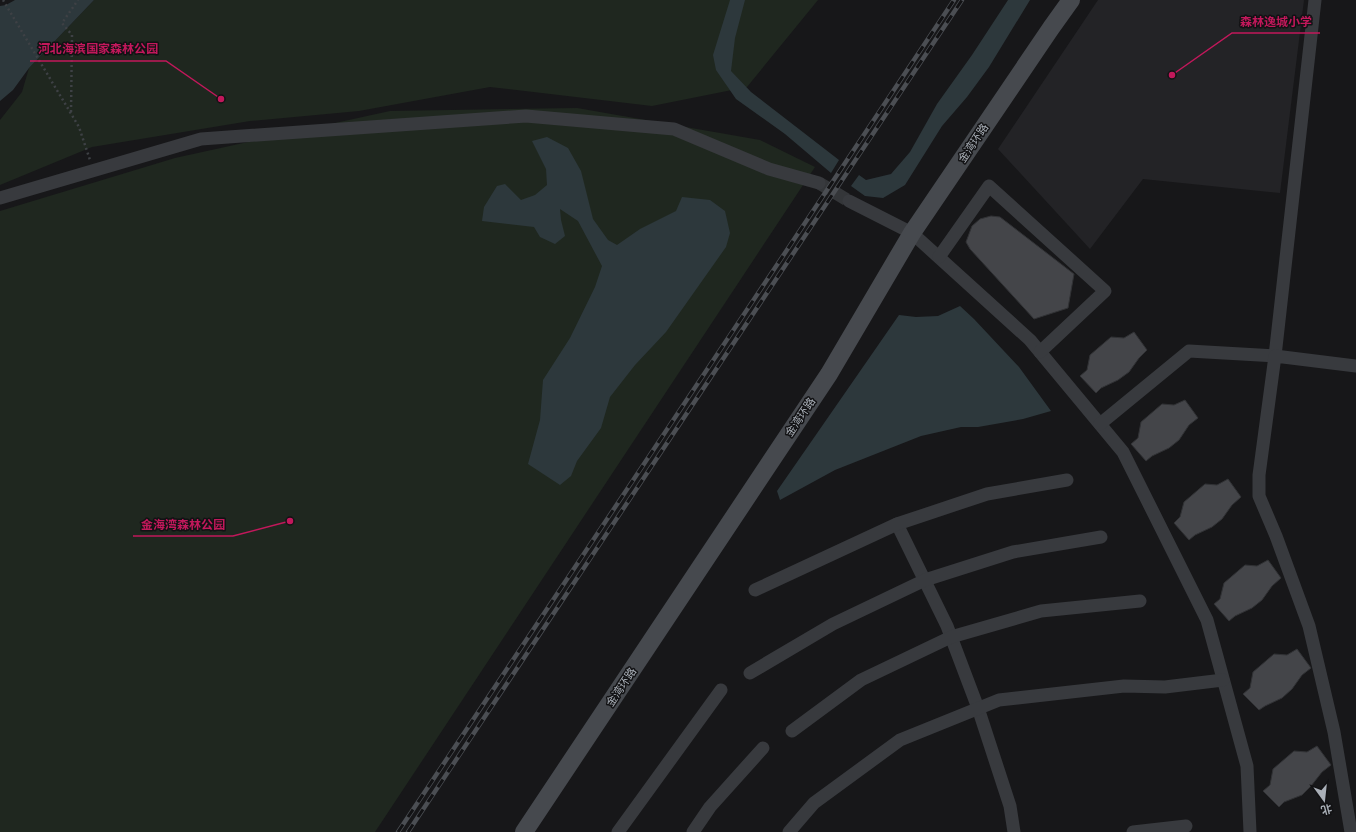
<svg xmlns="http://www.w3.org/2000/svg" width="1356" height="832" font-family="'Public Sans','Noto Sans SC',sans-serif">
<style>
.built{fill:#232326}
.green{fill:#1f271f}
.water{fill:#2d383c}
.building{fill:#444549;stroke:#313235}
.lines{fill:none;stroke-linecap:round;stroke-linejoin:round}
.minor-tunnel{stroke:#343639;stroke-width:13;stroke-dasharray:13 6;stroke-linecap:butt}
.path{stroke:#3e4145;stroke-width:2.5;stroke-dasharray:2 3;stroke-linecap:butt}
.minor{stroke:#383a3e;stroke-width:13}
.secondary{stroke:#46494e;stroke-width:18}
.rail-casing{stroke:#4b4e53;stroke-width:4.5}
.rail{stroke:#121214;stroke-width:3;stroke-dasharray:9;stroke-linecap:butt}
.labels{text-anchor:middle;stroke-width:3;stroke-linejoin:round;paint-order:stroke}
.street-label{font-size:11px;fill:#aab0b8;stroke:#121214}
.leader{fill:none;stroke:#c2185b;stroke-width:1.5}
.callout-dot{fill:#c2185b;stroke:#121214;stroke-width:1.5}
.callout-label{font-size:12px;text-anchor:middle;font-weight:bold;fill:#c2185b;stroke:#121214;stroke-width:3;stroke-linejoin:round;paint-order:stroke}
</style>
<rect width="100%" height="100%" fill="#171719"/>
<!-- built -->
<path class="built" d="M1098,0h206l-24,193 -137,-14 -53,70 -92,-100z"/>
<!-- green -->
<g class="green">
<path d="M94,0h724l-71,87 -95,19 -162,-19 -131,24 -109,10 -158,26 -92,38v-65l22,-28 7,-24z"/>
<path d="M577,108l183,32 55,27 -440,665h-375v-621l175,-53 215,-47z"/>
</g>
<!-- water -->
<g class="water">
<path d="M15,0h79l-65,68 -16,22 -13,11v-95l6,-1z"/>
<path d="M730,0h15l-10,38 -4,33 20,21 88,68 -8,13 -46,-39 -49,-35 -20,-29 -3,-15z"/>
<path d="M1008,0h22l-41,67 -22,30 -25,29 -37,59 -22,13 -18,-2 -14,-10 8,-11 7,5 25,-6 19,-22 27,-48 35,-49z"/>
<path d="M547,137l21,11 13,23 12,48 15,21 9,5 23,-16 36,-18 6,-14 28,3 15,11 5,22 -4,14 -60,85 -31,33 -25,32 -9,31 -24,33 -6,15 -11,9 -32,-21 12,-44 3,-40 27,-42 25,-51 7,-21 -24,-45 -18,-12 1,11 4,16 -10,8 -15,-7 -6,-10 -52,-6 2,-14 13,-21 8,-2 16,16 14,-5 12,-10 -1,-16 -14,-28z"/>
<path d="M960,306l14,13 45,48 32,44 -28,8 -45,8h-17l-40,9 -86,34 -55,30 -3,-9 122,-176 17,2 22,-1z"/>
</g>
<!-- building -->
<g class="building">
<path d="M991,216l9,1 74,57 -6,34 -34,11 -64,-70 -4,-7 6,-16 8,-7z"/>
<path d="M1134,332l13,18 -8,8 -10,14 -11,8 -17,8 -5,5 -16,-17 7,-6 3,-15 21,-18 13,1z"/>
<path d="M1185,400l13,18 -9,7 -10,15 -10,8 -17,8 -6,5 -15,-17 7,-6 3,-16 21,-18 12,1z"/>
<path d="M1228,479l13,18 -9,8 -10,14 -10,8 -17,8 -6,5 -15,-17 6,-6 4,-15 21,-18 12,1z"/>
<path d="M1268,560l13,18 -9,8 -10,14 -10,8 -17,8 -6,5 -15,-17 6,-5 4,-16 21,-18 12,1z"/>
<path d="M1297,649l14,19 -9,7 -10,14 -10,9 -17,8 -6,4 -16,-16 7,-6 3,-16 21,-18 13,1z"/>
<path d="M1317,746l14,19 -9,7 -11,14 -9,9 -18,7 -5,5 -16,-16 7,-6 3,-16 21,-18 13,1z"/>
</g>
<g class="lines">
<!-- minor-tunnel -->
<path class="minor-tunnel" d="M819,183l30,18"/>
<!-- path -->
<g class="path">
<path d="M3,0l76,127 11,33"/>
<path d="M71,112l1,-77 -10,-12 16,-23"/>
</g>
<!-- minor -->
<g class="minor">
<path d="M0,198l201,-59 325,-23 148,13 95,40 50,14"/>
<path d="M849,201l63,32 118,107 93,112 84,168 40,146 3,66"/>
<path d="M939,257l50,-71 116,105 -65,61"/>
<path d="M1100,424l89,-73 86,5 40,-356"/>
<path d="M897,524l50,102 31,82 32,98 4,26"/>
<path d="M755,590l142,-66 90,-30 80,-14"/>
<path d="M750,673l83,-49 92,-44 88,-28 88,-15"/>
<path d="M792,731l69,-51 90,-43 90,-26 99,-10"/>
<path d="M618,832l103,-142"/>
<path d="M693,832l17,-25 53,-59"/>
<path d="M789,832l25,-29 86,-63 99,-40 125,-14 41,1 58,-7"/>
<path d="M1133,832l53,-6"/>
<path d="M1351,832l-17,-100 -25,-106 -33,-90 -17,-40v-21l16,-119 81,10"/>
</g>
<!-- secondary -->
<path class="secondary" d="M524,832l305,-458 83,-141 139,-205 20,-28"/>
<defs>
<g id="rail">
<path d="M398,832l556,-832"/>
<path d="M408,832l554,-832"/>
</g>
</defs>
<!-- rail casing -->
<use href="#rail" class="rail-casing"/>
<!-- rail -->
<use href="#rail" class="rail"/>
</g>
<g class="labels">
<!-- street labels -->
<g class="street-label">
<text transform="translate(973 143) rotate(-56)" y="4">金湾环路</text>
<text transform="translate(800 417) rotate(-56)" y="4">金湾环路</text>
<text transform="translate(621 687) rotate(-56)" y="4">金湾环路</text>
</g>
</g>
<!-- callouts -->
<path class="leader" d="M1172 75L1232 33H1320M221 99L166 61H30M290 521L233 536H133"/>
<g class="callout-dot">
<circle cx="1172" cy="75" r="4"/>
<circle cx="221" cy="99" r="4"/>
<circle cx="290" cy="521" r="4"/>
</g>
<g class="callout-label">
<text x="1276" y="26">森林逸城小学</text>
<text x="98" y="53">河北海滨国家森林公园</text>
<text x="183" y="529">金海湾森林公园</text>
</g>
<!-- north arrow -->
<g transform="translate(1324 800) rotate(165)" stroke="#121214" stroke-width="3" paint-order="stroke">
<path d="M0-3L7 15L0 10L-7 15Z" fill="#aab0b8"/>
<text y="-6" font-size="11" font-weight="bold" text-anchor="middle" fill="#aab0b8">北</text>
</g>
</svg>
